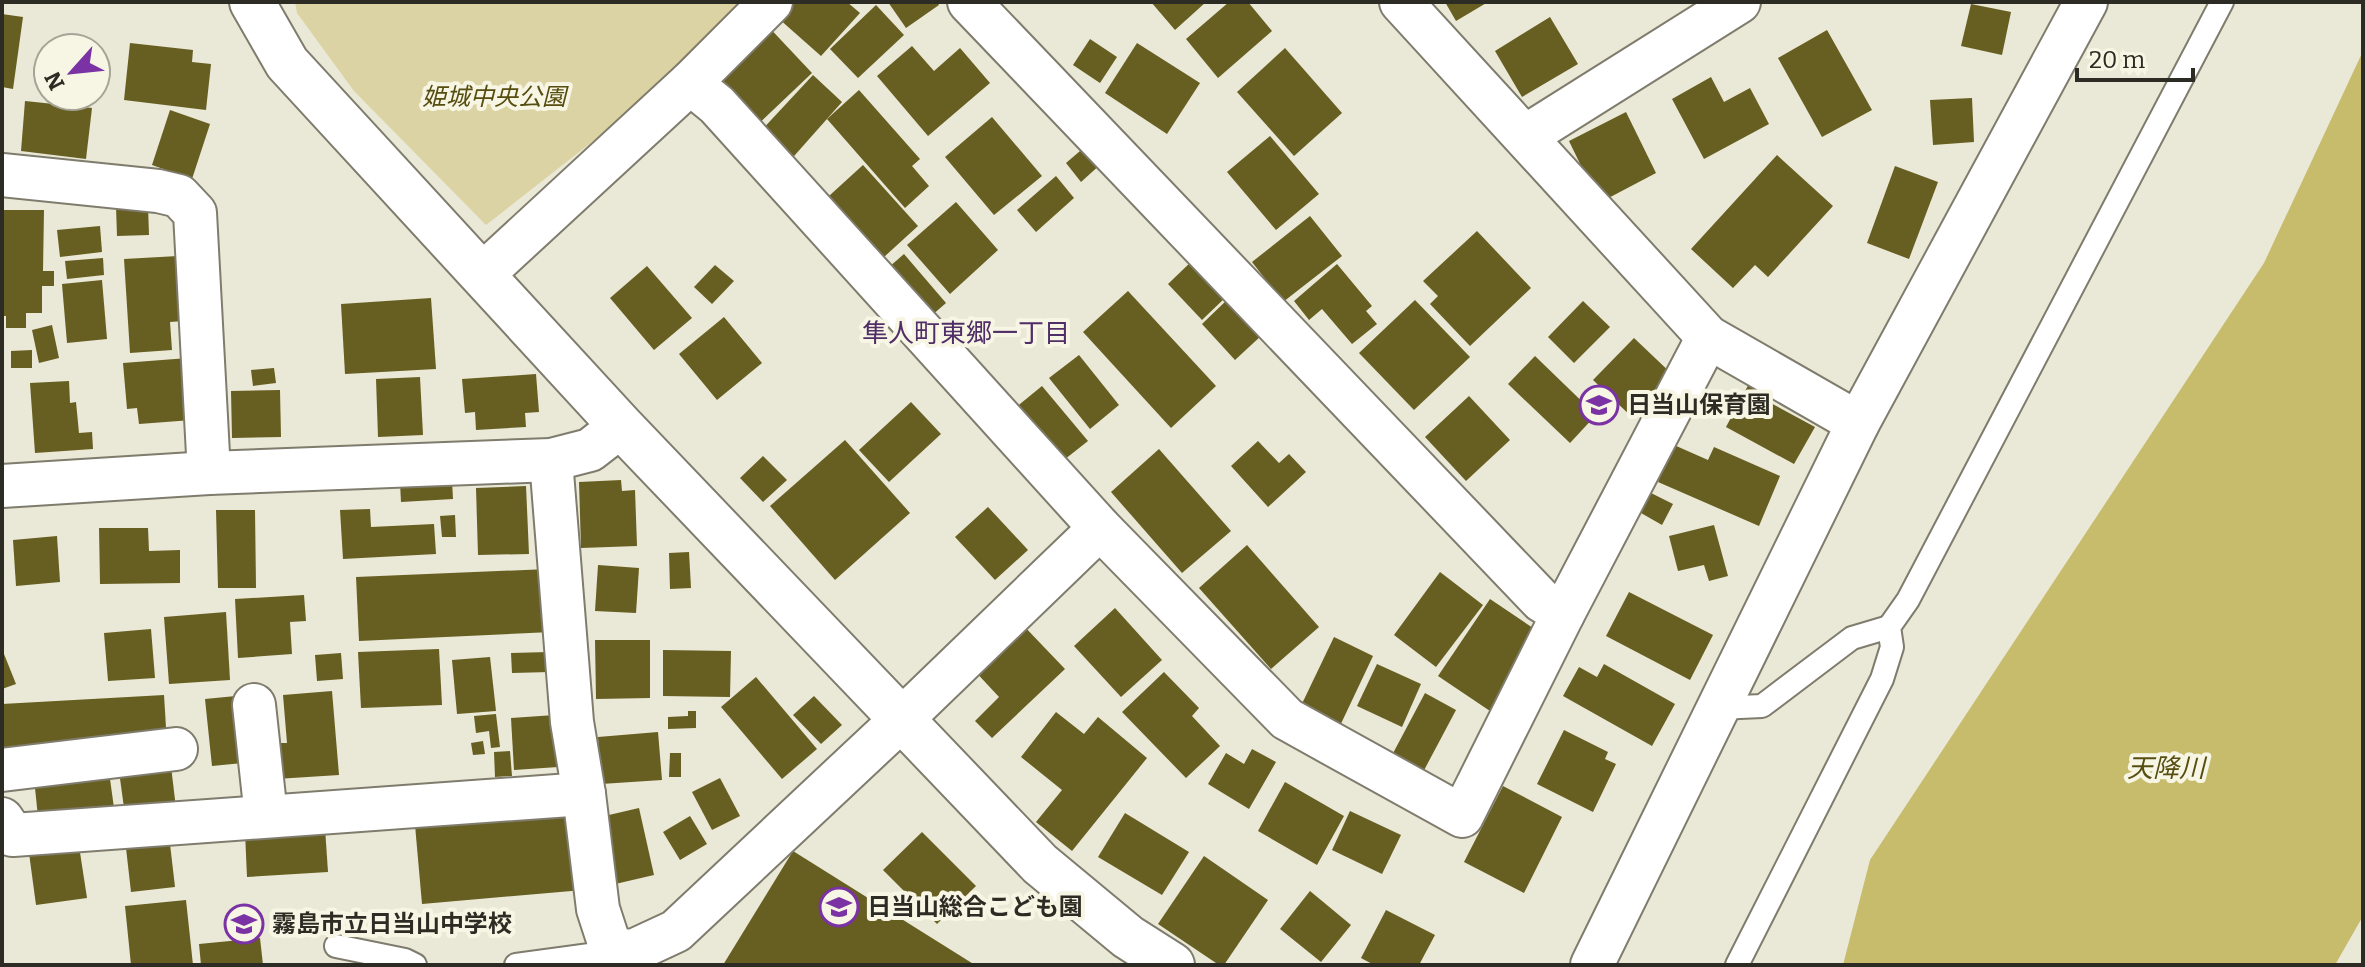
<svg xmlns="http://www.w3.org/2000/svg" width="2365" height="967" font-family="Bitter,'Noto Sans JP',serif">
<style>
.green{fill:#dbd3a3}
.water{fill:#c7bb6c}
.building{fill:#675e21}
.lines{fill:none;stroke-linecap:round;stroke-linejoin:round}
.service-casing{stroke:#7f7c6d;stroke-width:26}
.minor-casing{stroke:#7f7c6d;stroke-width:46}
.tertiary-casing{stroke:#7f7c6d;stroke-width:48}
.service{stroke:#fff;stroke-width:22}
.minor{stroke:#fff;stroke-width:42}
.tertiary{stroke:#fff;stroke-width:44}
.labels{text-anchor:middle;stroke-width:8;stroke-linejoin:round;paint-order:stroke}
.park-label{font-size:24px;font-style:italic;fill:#564d10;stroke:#f7f5e3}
.poi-label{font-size:24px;font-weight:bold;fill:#2c2b24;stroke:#f7f5e3;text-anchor:start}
.neighbourhood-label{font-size:26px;fill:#502e67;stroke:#f7f5e3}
.water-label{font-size:26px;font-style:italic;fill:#574e12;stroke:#f7f5e3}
</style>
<rect width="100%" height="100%" fill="#eae8d6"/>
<!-- green -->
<path class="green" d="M295,2h459l-143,125 -125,98 -132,-134 -57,-78z"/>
<!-- water -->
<path class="water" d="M2363,51v865l-28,49h-492l27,-105 394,-597z"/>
<!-- building -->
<g class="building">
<path d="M792,2h55l13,11 -39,43 -43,-38z"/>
<path d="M888,2h49l2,3 -33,23z"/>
<path d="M1151,2h55l-31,28z"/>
<path d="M1229,2h19l24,29 -54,47 -32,-39z"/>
<path d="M1445,2h43l-32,19z"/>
<path d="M1971,4l40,8 -9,43 -41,-9z"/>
<path d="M876,5l28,30 -46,43 -28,-29z"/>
<path d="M2,14l21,3 -10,72 -11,-2z"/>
<path d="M1550,17l28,47 -56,33 -27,-46z"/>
<path d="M764,22l48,51 -61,58 -48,-50z"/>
<path d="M1827,30l45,80 -50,27 -44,-79z"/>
<path d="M1090,39l27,18 -17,26 -27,-18z"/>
<path d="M130,43l63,7 -1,12 19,2 -5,46 -82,-10z"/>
<path d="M1137,43l63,40 -33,51 -62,-41z"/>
<path d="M99,44l8,34 -11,3v-33l-8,-1z"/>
<path d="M912,46l22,25 26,-23 30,35 -62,53 -51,-60z"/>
<path d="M1285,48l57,65 -48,43 -57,-64z"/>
<path d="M813,75l29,27 -55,62 -30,-29z"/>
<path d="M1711,77l13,25 26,-14 19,36 -65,35 -32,-60z"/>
<path d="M859,90l61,69 -8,7 17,20 -24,22 -78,-89z"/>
<path d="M1972,98l2,44 -41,3 -3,-45z"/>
<path d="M25,101l67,7 -6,51 -65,-8z"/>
<path d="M170,110l40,14 -18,55 -40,-14z"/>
<path d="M1626,112l30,61 -57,30 -30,-62z"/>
<path d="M992,117l50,59 -48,39 -49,-58z"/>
<path d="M1270,136l49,58 -43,36 -49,-58z"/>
<path d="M1087,145l15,18 -21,19 -15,-19z"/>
<path d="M1777,155l56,51 -65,71 -13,-12 -22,23 -42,-39z"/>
<path d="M863,165l55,61 -45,41 -55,-61z"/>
<path d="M1895,166l43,16 -29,77 -42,-16z"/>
<path d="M1056,176l18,22 -38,34 -19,-22z"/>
<path d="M956,202l42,48 -48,44 -43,-49z"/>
<path d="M116,206h32l1,29 -32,1z"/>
<path d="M2,210h42l-1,61h11v15h-12v27h-16v15h-20v-12h-4z"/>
<path d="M1310,216l32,40 -59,46 -31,-40z"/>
<path d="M100,226l2,26 -42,5 -3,-27z"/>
<path d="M1477,231l54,57 -61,58 -40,-42 8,-8 -15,-15z"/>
<path d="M904,254l42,49 -23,20 -42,-49z"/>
<path d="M178,256l5,65 -13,1 2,28 -42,3 -6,-94z"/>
<path d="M103,258l1,17 -37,4 -2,-18z"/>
<path d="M1194,259l34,36 -26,25 -34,-36z"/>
<path d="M1337,264l35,42 -6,5 11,13 -25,20 -30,-35 -13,11 -15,-19z"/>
<path d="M715,265l19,16 -22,23 -18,-17z"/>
<path d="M647,266l45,52 -38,32 -44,-52z"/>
<path d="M102,280l5,59 -40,4 -5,-59z"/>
<path d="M1128,291l88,95 -45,42 -88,-96z"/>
<path d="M431,298l5,71 -91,5 -4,-70z"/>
<path d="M1228,299l34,36 -27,25 -33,-36z"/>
<path d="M1415,300l55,57 -56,53 -55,-57z"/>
<path d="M1583,301l27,26 -36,36 -26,-26z"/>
<path d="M724,317l38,46 -45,37 -38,-46z"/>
<path d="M52,325l7,33 -20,5 -7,-33z"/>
<path d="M1634,338l41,39 -41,42 -41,-39z"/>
<path d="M32,350v18h-21v-17z"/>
<path d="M1079,355l40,50 -29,24 -41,-51z"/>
<path d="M1535,356l61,59 -26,28 -62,-59z"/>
<path d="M188,358l4,62 -53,4 -2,-16 -10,1 -4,-46z"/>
<path d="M274,368l2,15 -23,3 -2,-16z"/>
<path d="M536,374l3,38 -14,1 1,14 -50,3 -1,-18 -10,1 -3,-34z"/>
<path d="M420,377l3,58 -45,2 -2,-58z"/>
<path d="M1752,378l21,12 -6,11 48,26 -21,37 -68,-37z"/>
<path d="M69,381l1,22 6,-1 3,31 13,-1 1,17 -58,4 -5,-70z"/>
<path d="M1042,386l46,55 -33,26 -46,-54z"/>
<path d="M280,390l1,47 -49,1 -1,-47z"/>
<path d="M1469,396l41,44 -44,41 -41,-44z"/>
<path d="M911,402l30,32 -52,48 -30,-32z"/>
<path d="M845,440l65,73 -75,67 -65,-74z"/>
<path d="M1258,441l21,22 10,-9 17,18 -38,35 -37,-41z"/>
<path d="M1674,445l34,15 6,-13 66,29 -21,50 -101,-44z"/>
<path d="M1159,449l72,82 -49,42 -71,-81z"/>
<path d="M763,456l24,24 -24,22 -23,-24z"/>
<path d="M452,480l1,19 -52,3 -1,-19z"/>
<path d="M621,480l1,11 13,-1 2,56 -56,2 -2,-66z"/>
<path d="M526,486l3,68 -51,1 -2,-67z"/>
<path d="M1651,493l22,11 -11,21 -21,-12z"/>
<path d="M988,507l40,43 -33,30 -40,-43z"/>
<path d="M370,509l1,18 63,-3 2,30 -93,5 -3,-49z"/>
<path d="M216,510h39l1,78h-38z"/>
<path d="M455,515l1,22h-14l-2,-21z"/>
<path d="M1714,525l14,51 -19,5 -5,-16 -26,6 -9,-35z"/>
<path d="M99,528h49l1,23 31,-1v33l-80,1z"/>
<path d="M57,536l3,46 -44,4 -3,-46z"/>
<path d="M1247,545l72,82 -48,42 -72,-81z"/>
<path d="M689,552l2,36 -21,1 -1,-36z"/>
<path d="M598,565l41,3 -3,45 -41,-2z"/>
<path d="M548,569l3,63 -192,9 -3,-64z"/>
<path d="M1440,572l43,33 -47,62 -42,-32z"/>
<path d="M1629,592l84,43 -23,45 -84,-44z"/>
<path d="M304,595l2,26 -16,1 2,32 -54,4 -3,-59z"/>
<path d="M1490,599l52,35 -52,77 -52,-35z"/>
<path d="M1115,608l47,52 -41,37 -47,-51z"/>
<path d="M226,612l4,68 -61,4 -5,-67z"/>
<path d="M1020,622l45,47 -73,69 -17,-17 24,-24 -27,-29z"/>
<path d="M151,629l4,49 -47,3 -4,-48z"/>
<path d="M1334,637l39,19 -35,74 -40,-18z"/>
<path d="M595,640h55v58l-54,1z"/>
<path d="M2,649l14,35 -14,5z"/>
<path d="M439,649l3,56 -81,3 -3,-56z"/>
<path d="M663,650l68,1 -1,46 -67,-1z"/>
<path d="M549,652l1,20 -38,1 -1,-20z"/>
<path d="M341,653l2,26 -26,2 -2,-26z"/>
<path d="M490,657l6,54 -39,3 -5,-54z"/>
<path d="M1377,664l44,20 -19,43 -45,-21z"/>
<path d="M1604,664l71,40 -23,42 -89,-50 16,-29 18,10z"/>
<path d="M1164,672l35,36 -7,8 28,30 -34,32 -64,-66z"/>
<path d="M756,677l61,72 -35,30 -61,-72z"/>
<path d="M332,691l7,84 -63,4 -2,-36h13l-4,-48z"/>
<path d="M1425,693l31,17 -34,64 -31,-17z"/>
<path d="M164,695l3,49 -165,9v-49z"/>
<path d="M246,695l7,67 -41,4 -7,-67z"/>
<path d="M814,696l28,29 -21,19 -28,-29z"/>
<path d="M688,711h8v17l-28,1v-12l20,-1z"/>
<path d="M1056,712l28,22 14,-17 49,41 -75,93 -36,-29 26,-32 -41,-33z"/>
<path d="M496,714l4,33 -9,1 -2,-17 -13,2 -2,-17z"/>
<path d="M555,715l3,52 -44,3 -3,-52z"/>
<path d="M1564,730l44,22 -3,7 11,5 -23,48 -56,-28z"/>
<path d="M658,732l4,48 -61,4 -3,-47z"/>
<path d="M483,741l2,13 -12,1 -2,-12z"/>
<path d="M1252,749l24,13 -27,47 -41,-25 18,-31 18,11z"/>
<path d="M510,751l2,25 -17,1 -1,-25z"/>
<path d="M670,753h11v24h-12z"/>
<path d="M170,758l6,50 -51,7 -7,-51z"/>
<path d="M720,778l20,38 -28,14 -20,-38z"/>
<path d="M110,779l4,29 -76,9 -3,-29z"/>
<path d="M1285,782l59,34 -27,49 -59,-34z"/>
<path d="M1503,786l59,31 -38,76 -60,-31z"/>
<path d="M639,808l15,67 -43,10 -15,-67z"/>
<path d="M1350,811l51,24 -19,39 -50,-24z"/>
<path d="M576,812l7,78 -161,14 -7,-79z"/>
<path d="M1125,813l64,39 -27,43 -64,-38z"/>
<path d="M690,816l17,28 -27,16 -17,-28z"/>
<path d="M325,828l3,44 -81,5 -2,-45z"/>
<path d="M922,832l54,54 -39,38 -54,-54z"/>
<path d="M170,844l5,43 -44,5 -5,-44z"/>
<path d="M79,846l8,52 -51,7 -7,-52z"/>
<path d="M793,851l182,114h-252z"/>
<path d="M1204,856l64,44 -44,65h-5l-61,-41z"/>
<path d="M1310,891l41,34 -30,37 -41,-33z"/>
<path d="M186,900l7,65h-62l-6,-59z"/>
<path d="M1386,910l49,25 -16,30h-45l-13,-7z"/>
<path d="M260,938l3,27h-62l-2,-21z"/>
</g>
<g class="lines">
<defs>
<g id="service">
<path d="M1718,708l44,-2 90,-68 37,-11"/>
<path d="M336,946l69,14 10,5"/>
<path d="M516,965l96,-13"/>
<path d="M1737,965l145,-286 10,-32 -3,-20 19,-27 314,-598"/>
</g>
<g id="minor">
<path d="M969,2l573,599 21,13"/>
<path d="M1401,2l307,335 150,86"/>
<path d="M690,83l27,22 383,423 187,191 175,97 101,-202 145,-277"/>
<path d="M1526,136l213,-134"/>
<path d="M2,175l156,16 21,5 16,17 14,260"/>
<path d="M483,274l207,-191 81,-81"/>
<path d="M551,460l21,262 12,72 14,115 14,43 23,-2 41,-19 226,-212 198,-191"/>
<path d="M2,486l207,-13 342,-13 39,-10 31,-24"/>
<path d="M254,705l12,111"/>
<path d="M2,770l174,-21"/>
<path d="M2,819l11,16 571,-41"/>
<path d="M1592,965l266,-542 228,-421"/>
</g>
<path id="tertiary" d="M252,2l35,61 334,363 419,438 88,73 44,28"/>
</defs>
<!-- service casing -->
<use href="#service" class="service-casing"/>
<!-- minor casing -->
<use href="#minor" class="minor-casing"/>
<!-- tertiary casing -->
<use href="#tertiary" class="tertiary-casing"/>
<!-- service -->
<use href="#service" class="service"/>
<!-- minor -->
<use href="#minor" class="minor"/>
<!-- tertiary -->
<use href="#tertiary" class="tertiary"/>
</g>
<!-- icons -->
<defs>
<symbol id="school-ring" viewBox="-11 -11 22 22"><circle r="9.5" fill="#f7f5e3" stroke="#7a32a4" stroke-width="1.5"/><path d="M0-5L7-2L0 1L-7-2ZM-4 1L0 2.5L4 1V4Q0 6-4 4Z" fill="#7a32a4"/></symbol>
</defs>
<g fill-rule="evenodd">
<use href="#school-ring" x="1577" y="383" width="44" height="44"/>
<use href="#school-ring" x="817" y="885" width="44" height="44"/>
<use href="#school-ring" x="222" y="902" width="44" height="44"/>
</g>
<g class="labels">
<!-- park labels -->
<g class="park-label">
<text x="494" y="105">姫城中央公園</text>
</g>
<!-- poi labels -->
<g class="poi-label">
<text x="1627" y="413">日当山保育園</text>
<text x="867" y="915">日当山総合こども園</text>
<text x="272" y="932">霧島市立日当山中学校</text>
</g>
<!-- neighbourhood labels -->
<g class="neighbourhood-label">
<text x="966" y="342">隼人町東郷一丁目</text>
</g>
<!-- water labels -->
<g class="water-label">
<text x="2166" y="777">天降川</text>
</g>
</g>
<!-- border -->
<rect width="2365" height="967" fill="none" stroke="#2c2b24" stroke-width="8"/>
<!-- north arrow -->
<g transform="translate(72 72) rotate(243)"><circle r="38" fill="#f7f5e3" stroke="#a6a497" stroke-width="2"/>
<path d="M0-6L14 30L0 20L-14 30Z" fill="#7a32a4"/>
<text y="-12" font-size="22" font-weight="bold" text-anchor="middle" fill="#2c2b24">N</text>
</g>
<!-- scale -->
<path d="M2077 68v12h116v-12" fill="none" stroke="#2c2b24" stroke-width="4"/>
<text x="2089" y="68" font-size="24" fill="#2c2b24" stroke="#f7f5e3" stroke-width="6" paint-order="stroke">20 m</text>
</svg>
